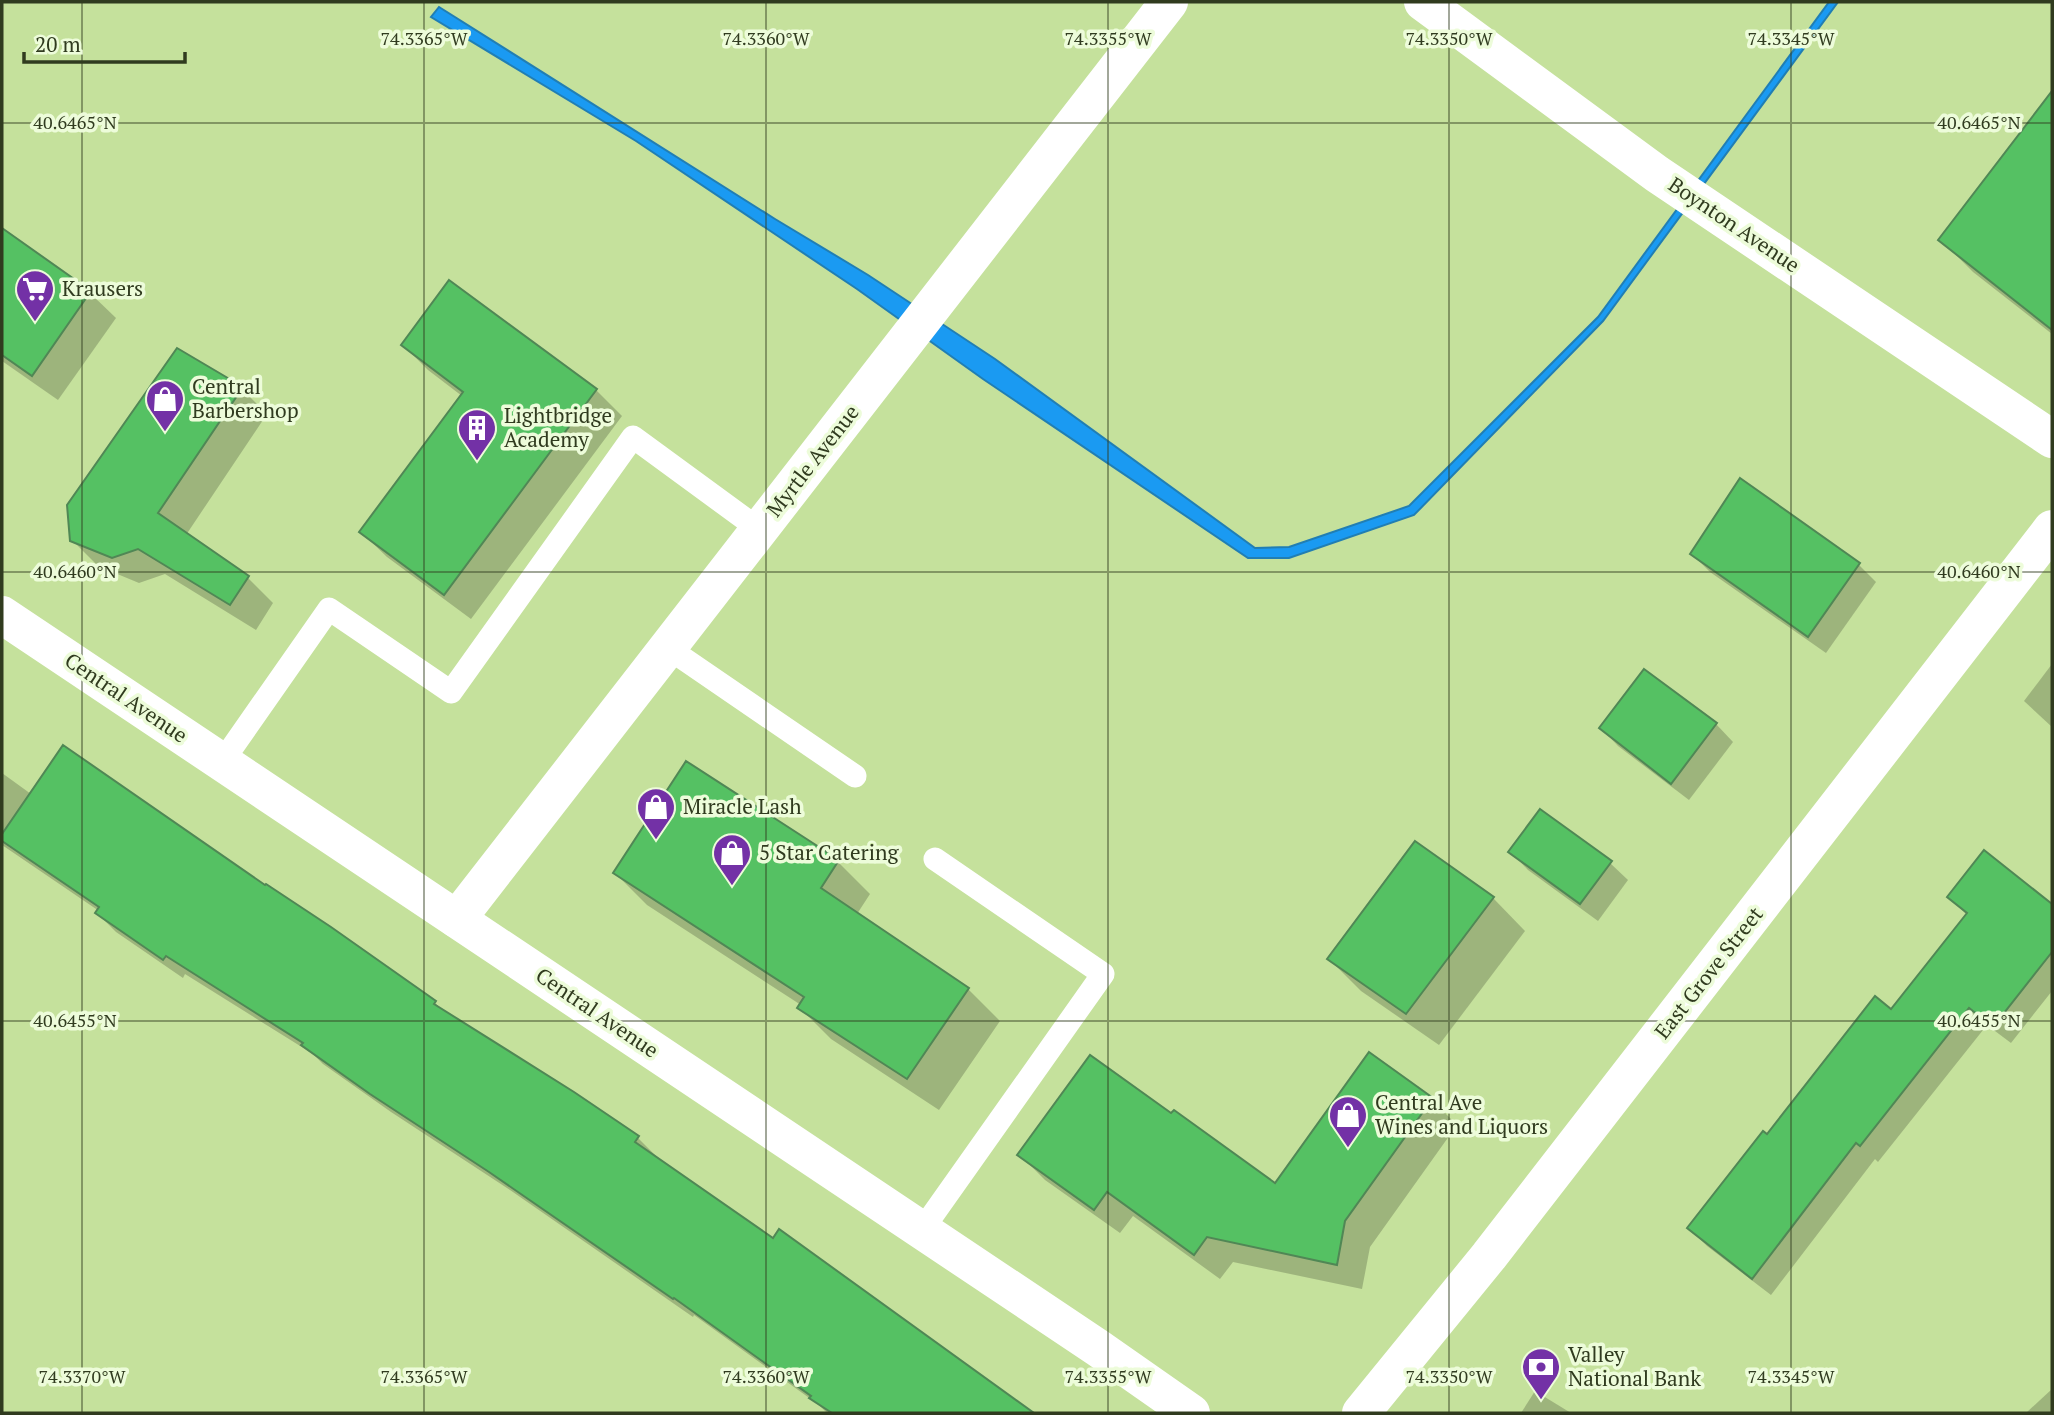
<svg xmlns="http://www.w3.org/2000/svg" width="2054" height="1415" font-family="'PT Serif',serif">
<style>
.water{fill:#1a9af2;stroke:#217eb3;stroke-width:2}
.shadow{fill:#0003}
.building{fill:#55c163;stroke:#508755;stroke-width:2}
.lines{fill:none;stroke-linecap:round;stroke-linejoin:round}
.service{stroke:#fff;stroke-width:23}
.minor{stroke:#fff;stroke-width:38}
.secondary{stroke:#fff;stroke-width:38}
.ticks{fill:none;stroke:#303b1f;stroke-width:2;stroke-opacity:0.45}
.labels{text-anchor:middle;stroke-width:7;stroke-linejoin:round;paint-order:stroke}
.street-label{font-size:21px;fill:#303b1f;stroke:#edfcda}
.poi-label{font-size:21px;fill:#303b1f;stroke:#edfcda;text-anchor:start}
.ticks-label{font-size:18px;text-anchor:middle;fill:#303b1f;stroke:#edfcda;stroke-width:7;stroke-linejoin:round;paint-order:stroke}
</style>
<rect width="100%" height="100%" fill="#c5e19c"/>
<!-- water -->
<path class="water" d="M1829,2h9l-235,319 -189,194 -125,43h-41l-265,-179 -126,-90 -221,-148 -205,-124 8,-10 336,212 93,56 127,84 260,189 34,-1 120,-41 189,-189z"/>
<!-- shadow -->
<g class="shadow">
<path d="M2052,93v241l-79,-62 -32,-32z"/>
<path d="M2,230l88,63 26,25 -58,82 -56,-39z"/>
<path d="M449,282l147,108 26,26 -151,203 -84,-62 -26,-25 101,-136 -34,-26 -25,-25z"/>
<path d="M242,389l25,25 -81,121 62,43 25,25 -17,27 -91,-56 -26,9 -41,-17 -26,-26z"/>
<path d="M1692,554l167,11 17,17 -50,71 -116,-81z"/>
<path d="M2052,664v63l-28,-26z"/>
<path d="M1716,724l17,18 -44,58 -71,-54 -17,-18z"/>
<path d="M2,773l29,21 234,94 65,40 105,75 10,9 192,125 19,19 -1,2 118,82 262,173h-208l-8,-8 -125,-90 -1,2 -183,-127 -119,-78 -68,-48 -10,-10 -128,-80 -2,4 -67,-46 -19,-19 2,-2 -97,-66z"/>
<path d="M1511,852l99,11 18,17 -30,41 -70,-51z"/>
<path d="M1984,853l68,53v85l-41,52 -24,-18 -109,137 -3,-3 -104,136 -64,-49 -18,-18 78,-92 124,-125 77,-95 -19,-19z"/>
<path d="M838,862l32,32 -13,20 111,75 32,32 -61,89 -108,-71 -32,-32 2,-2 -154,-100 -32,-32z"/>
<path d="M1493,898l32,33 -86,114 -78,-54 -32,-32z"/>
<path d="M1369,1055l63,45 25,25 -87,122 -8,42 -129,-27 -13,17 -87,-63 -13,17 -75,-53 -25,-25 256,31z"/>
<path d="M2052,1389v24h-26z"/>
<path d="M1535,1391l36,22h-50z"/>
</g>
<!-- building -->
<g class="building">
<path d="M2052,91v239l-114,-90z"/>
<path d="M2,228l89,63 -59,85 -30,-21z"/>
<path d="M449,280l148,109 -153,206 -85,-63 104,-140 -62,-47z"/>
<path d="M177,348l66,39 -85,126 91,63 -19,29 -92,-56 -26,9 -42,-17 -3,-36z"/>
<path d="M1740,478l120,85 -52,74 -118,-83z"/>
<path d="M1644,669l73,54 -46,61 -72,-56z"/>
<path d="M63,745l202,140 1,-1 65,43 105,74 -2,3 140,88 65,44 -4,6 138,96 6,-9 255,184h-202l-23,-15 2,-2 -137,-98 -1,1 -184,-127 -119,-78 -69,-49 2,-2 -137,-87 -3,4 -68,-47 4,-6 -97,-66v-7z"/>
<path d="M686,761l153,99 -18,28 148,100 -62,91 -110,-71 7,-11 -191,-124z"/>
<path d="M1540,809l72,52 -32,43 -72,-52z"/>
<path d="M1415,841l79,56 -88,117 -79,-55z"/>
<path d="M1984,850l68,54v48l-59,75 -24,-19 -109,138 -4,-3 -104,136 -65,-51 76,-97 4,3 108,-138 16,13 76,-96 -20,-16z"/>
<path d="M1369,1052l64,46 -88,123 -8,44 -130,-28 -13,18 -87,-63 -13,18 -77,-55 73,-100 81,58 3,-3 101,73z"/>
</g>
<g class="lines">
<!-- service -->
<g class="service">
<path d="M668,648l187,128"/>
<path d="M222,762l107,-153 122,83 182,-255 127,93"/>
<path d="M922,1230l181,-256 -168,-115"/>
</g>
<!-- minor -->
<g class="minor">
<path d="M1423,2l234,172 395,265"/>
<path d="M457,919l712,-917"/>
<path d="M1361,1413l128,-157 563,-727"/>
</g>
<!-- secondary -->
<path class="secondary" d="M2,615l1096,733 93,65"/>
</g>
<!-- ticks -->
<path class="ticks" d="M82,2v1411M424,2v1411M766,2v1411M1108,2v1411M1449,2v1411M1791,2v1411M2,123h2050M2,572h2050M2,1021h2050"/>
<!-- icons -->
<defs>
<symbol id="supermarket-pin" viewBox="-11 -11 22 30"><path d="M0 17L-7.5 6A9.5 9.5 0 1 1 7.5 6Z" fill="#7331a6" stroke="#edfcda"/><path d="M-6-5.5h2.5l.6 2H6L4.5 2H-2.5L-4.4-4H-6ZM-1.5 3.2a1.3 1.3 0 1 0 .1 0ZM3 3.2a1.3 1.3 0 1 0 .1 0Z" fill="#fff"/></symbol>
<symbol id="shop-pin" viewBox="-11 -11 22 30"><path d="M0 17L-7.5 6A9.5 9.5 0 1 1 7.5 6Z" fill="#7331a6" stroke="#edfcda"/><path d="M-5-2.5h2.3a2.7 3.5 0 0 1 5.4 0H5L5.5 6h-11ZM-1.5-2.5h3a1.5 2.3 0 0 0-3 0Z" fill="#fff"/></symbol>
<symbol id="building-pin" viewBox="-11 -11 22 30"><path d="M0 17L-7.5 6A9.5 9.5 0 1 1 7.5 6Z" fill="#7331a6" stroke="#edfcda"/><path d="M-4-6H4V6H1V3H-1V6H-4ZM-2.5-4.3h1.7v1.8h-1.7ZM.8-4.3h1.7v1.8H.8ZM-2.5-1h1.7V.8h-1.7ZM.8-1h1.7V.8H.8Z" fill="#fff"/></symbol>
<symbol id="bank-pin" viewBox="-11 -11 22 30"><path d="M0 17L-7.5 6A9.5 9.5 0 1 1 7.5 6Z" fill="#7331a6" stroke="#edfcda"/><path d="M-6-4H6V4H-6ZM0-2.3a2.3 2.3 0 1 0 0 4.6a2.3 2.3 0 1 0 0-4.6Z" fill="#fff"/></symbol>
</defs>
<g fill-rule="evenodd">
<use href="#supermarket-pin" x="13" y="267" width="44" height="60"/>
<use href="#shop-pin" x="143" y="377" width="44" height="60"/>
<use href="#building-pin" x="455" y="406" width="44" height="60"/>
<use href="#shop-pin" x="634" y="785" width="44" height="60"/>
<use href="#shop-pin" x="710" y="831" width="44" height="60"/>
<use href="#shop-pin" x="1326" y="1093" width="44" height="60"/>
<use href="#bank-pin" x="1519" y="1345" width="44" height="60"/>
</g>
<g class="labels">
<!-- street labels -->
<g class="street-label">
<text transform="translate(1734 225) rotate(34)" y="7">Boynton Avenue</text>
<text transform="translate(813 461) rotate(-52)" y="7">Myrtle Avenue</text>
<text transform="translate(126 698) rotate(34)" y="7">Central Avenue</text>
<text transform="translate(1709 973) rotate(-52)" y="7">East Grove Street</text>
<text transform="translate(597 1013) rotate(34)" y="7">Central Avenue</text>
</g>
<!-- poi labels -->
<g class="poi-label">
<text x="62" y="296">Krausers</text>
<text x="192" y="394">Central<tspan x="192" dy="24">Barbershop</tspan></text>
<text x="504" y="423">Lightbridge<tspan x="504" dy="24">Academy</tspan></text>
<text x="683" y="814">Miracle Lash</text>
<text x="759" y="860">5 Star Catering</text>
<text x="1375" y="1110">Central Ave<tspan x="1375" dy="24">Wines and Liquors</tspan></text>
<text x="1568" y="1362">Valley<tspan x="1568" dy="24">National Bank</tspan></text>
</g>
</g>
<g class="ticks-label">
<text x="424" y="45">74.3365°W</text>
<text x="766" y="45">74.3360°W</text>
<text x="1108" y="45">74.3355°W</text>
<text x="1449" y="45">74.3350°W</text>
<text x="1791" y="45">74.3345°W</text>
<text x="75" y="129">40.6465°N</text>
<text x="1979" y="129">40.6465°N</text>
<text x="75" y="578">40.6460°N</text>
<text x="1979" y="578">40.6460°N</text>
<text x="75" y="1027">40.6455°N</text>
<text x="1979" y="1027">40.6455°N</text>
<text x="82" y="1383">74.3370°W</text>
<text x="424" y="1383">74.3365°W</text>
<text x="766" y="1383">74.3360°W</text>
<text x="1108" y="1383">74.3355°W</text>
<text x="1449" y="1383">74.3350°W</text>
<text x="1791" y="1383">74.3345°W</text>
</g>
<!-- border -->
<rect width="2054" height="1415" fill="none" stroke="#303b1f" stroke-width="7"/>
<!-- scale -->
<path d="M24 52v10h161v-10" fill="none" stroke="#303b1f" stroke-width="3.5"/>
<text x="35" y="52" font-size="21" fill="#303b1f" stroke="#edfcda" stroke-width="5" paint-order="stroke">20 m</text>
</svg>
